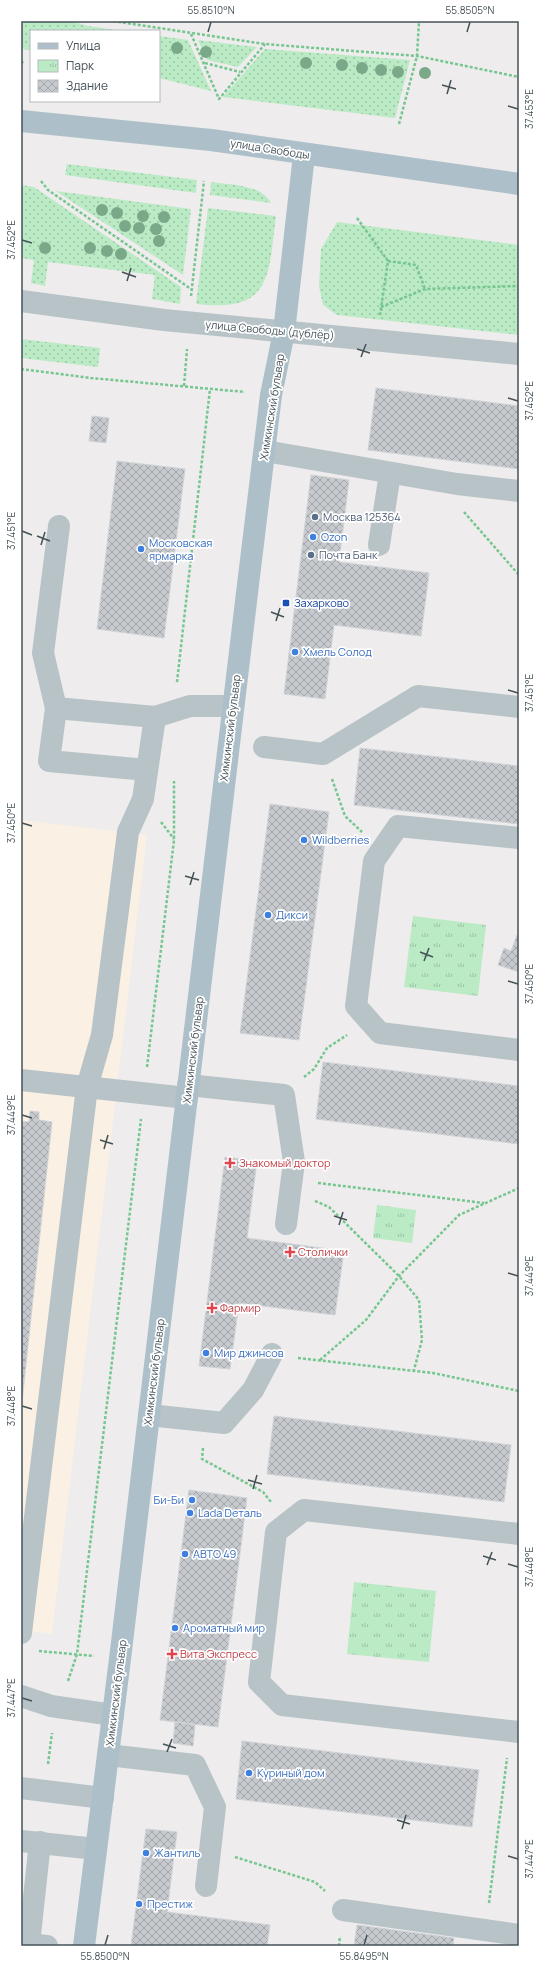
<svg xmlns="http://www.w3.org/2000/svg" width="540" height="1967" font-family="Manrope,sans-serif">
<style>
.commercial{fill:#faf0e4}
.grass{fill:url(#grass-dots)}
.park{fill:url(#park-tufts)}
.building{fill:url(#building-cross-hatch);stroke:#d0d3d7}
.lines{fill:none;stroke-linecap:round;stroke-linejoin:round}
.path{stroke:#76c690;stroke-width:2.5;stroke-dasharray:3 2;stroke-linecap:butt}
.minor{stroke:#b8c3c8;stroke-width:22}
.major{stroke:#adc0ca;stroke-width:22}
.tree{fill:#7aa989}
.ticks{fill:none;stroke:#455258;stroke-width:1.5}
.service-dot{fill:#5c6f8a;stroke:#fff;stroke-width:1.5}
.shop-dot{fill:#3f7fe0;stroke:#fff;stroke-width:1.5}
.transit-dot{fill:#1a4fb4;stroke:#fff;stroke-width:1.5}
.health-dot{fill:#e0444e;stroke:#fff;stroke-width:1.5}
.labels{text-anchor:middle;stroke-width:3.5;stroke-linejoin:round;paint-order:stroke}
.street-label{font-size:11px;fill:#455258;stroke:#fff}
.service-label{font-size:11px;fill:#4e5e75;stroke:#fff;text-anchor:start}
.shop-label{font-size:11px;fill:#366cbe;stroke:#fff;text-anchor:start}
.transit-label{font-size:11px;fill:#164399;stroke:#fff;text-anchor:start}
.health-label{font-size:11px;fill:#be3a42;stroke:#fff;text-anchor:start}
.neatline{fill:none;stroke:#455258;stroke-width:1.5}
.ticks-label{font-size:10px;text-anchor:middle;fill:#455258}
</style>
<defs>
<pattern id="grass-dots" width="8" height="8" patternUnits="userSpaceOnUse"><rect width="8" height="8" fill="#bbebc5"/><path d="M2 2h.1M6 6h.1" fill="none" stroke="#9ac1a3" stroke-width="1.8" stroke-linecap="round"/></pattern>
<pattern id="park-tufts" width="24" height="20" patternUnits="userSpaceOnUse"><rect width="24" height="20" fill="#bbebc5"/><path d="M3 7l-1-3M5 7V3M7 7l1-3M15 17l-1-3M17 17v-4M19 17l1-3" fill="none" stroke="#9ac1a3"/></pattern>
<pattern id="building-cross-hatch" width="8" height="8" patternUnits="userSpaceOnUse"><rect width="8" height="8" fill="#c6cace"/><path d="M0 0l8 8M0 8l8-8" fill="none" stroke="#a3a7aa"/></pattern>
</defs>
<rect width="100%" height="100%" fill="#eeecec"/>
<!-- commercial -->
<path class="commercial" d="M21,820l126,15 -95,799 -31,-4z"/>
<!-- grass -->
<g class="grass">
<path d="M21,21h49l18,5 37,5h-94v20l-10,-3z"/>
<path d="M159,36l29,4 23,51 -52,-13z"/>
<path d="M198,40l59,7 -19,20 -31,-7z"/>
<path d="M265,49l145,11 -15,58 -172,-21z"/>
<path d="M67,164l130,16 -1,13 -131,-18z"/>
<path d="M211,182c19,3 50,2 60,21l-61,-8z"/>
<path d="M21,185l13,2 147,100 -1,17 -28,-5 3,-24 -107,-13 -3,24 -14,-3 3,-23 -13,-2z"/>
<path d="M56,191l135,18 -8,66z"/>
<path d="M208,208l68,8c-8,61 -4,97 -80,88z"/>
<path d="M337,222l182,23v90l-182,-20 -14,-10 -4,-19 2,-37z"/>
<path d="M21,339l79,9 -2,19 -77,-9z"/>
</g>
<!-- park -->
<g class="park">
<path d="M413,916l73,9 -8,71 -74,-9z"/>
<path d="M377,1205l39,5 -4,33 -39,-5z"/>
<path d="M354,1582l82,9 -7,71 -82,-8z"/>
</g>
<!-- building -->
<g class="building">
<path d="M376,388l143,18v63l-151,-19z"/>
<path d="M92,416l17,2 -3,25 -17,-2z"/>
<path d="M117,461l68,8 -21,169 -67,-9z"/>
<path d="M311,475l38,5 -10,82 90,11 -8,63 -87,-11 -9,74 -41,-5z"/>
<path d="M360,748l159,18v58l-165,-19z"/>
<path d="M270,804l59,8 -30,228 -59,-7z"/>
<path d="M517,935l2,1v36l-21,-7 6,-17 7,3z"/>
<path d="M323,1062l196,24v58l-203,-25z"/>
<path d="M30,1111l9,1v8l13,2 -31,289v-290l8,1z"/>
<path d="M225,1157l32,4 -10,77 97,13 -9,64 -96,-12 -9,66 -31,-3z"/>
<path d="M274,1416l237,29 -7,57 -237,-28z"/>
<path d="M189,1490l58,8 -29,229 -58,-7z"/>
<path d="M175,1722l20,3 -2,21 -20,-3z"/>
<path d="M242,1741l237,29 -7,57 -236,-28z"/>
<path d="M146,1829l31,3 -10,80 103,13 -3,21h-136z"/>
<path d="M357,1925l97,13 -1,8h-99z"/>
</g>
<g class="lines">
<!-- path -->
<g class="path">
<path d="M113,21l152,23 152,12 102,21"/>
<path d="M191,34l28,65 46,-55"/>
<path d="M21,61l3,3"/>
<path d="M205,63l35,9"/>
<path d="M399,124l18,-68 2,-35"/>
<path d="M41,181l7,9 143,99"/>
<path d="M357,218l31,43 -8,54"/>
<path d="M388,261l28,4 9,24"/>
<path d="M191,296l13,-115"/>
<path d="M381,307l44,-18 94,-3"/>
<path d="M21,369l70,9 154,14"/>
<path d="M184,386l3,-37"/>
<path d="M464,512l55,63"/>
<path d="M177,682l33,-293"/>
<path d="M332,779l13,37 17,16"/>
<path d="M161,822l13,17"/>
<path d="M147,1067l27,-227v-59"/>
<path d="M304,1077l10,-8 13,-21 20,-13"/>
<path d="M318,1183l166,20"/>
<path d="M315,1201l14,6 70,69 20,24 3,40 -8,30"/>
<path d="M298,1358l135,15 86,18"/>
<path d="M320,1360l46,-40 33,-44 60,-61 60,-27"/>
<path d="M203,1448l-1,11 61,33 8,10"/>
<path d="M39,1651l55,5"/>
<path d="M68,1681l9,-27 64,-535"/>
<path d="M48,1764l4,-31"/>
<path d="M235,1857l80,25 10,9"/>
<path d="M489,1903l18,-145"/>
<path d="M339,1946l1,-10"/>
</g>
<!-- minor -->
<g class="minor">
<path d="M21,301l143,19 355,34"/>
<path d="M265,451l192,33 62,7"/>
<path d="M379,545l11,-72"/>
<path d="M56,708l-13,-55 16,-127"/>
<path d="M264,747l59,7 95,-58 101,11"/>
<path d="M147,770l-98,-9 7,-53 99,9 35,-11h43"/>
<path d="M519,838l-121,-12 -24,35 -18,145 24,27 139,17"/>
<path d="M21,1080l166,18"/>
<path d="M188,1085l96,10 10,67 -8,62"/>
<path d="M149,1415l75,8 29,-33 19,-36"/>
<path d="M519,1534l-215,-24 -28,22 -17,150 23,23 237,27"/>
<path d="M21,1633l66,-546 15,-52 26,-203 15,-33 12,-82"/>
<path d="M21,1696l30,10 62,9"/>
<path d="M108,1755l87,10 20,42 -9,79"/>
<path d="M21,1788l82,10"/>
<path d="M21,1841l75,8"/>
<path d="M343,1910l176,25"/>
<path d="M29,1944l11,-102"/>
<path d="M29,1946v-2l18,2"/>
</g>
<!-- major -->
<g class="major">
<path d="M21,121l190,19 308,44"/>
<path d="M84,1946l36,-287 127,-1066 24,-198 13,-63 20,-177"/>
</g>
</g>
<!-- trees -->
<g class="tree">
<circle cx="177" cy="48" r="6"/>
<circle cx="206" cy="52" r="6"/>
<circle cx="306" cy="63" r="6"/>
<circle cx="342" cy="65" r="6"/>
<circle cx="362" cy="68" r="6"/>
<circle cx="381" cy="70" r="6"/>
<circle cx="398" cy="72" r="6"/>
<circle cx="425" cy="73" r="6"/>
<circle cx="102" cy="210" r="6"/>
<circle cx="117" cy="213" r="6"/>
<circle cx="143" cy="216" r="6"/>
<circle cx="164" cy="217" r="6"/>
<circle cx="125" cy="226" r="6"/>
<circle cx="139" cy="228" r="6"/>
<circle cx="156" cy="229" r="6"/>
<circle cx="159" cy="241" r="6"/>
<circle cx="45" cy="248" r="6"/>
<circle cx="90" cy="248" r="6"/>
<circle cx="107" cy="251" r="6"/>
<circle cx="121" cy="254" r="6"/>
</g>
<!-- ticks -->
<path class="ticks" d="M208,32l3,-10M467,32l3,-10M442,85l14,4M447,94l4,-14M508,106l10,3M22,240l10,3M122,272l14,5M127,281l4,-13M357,349l13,4M361,357l5,-13M508,398l10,3M22,531l10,4M37,536l13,5M41,545l4,-13M271,612l13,5M276,621l4,-13M508,690l10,3M22,823l10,3M185,876l14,4M190,885l4,-13M420,952l13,5M424,961l5,-13M508,981l10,3M22,1115l10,3M100,1140l13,4M104,1149l4,-14M334,1216l13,4M339,1225l4,-13M508,1273l10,3M22,1406l10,3M248,1480l14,4M253,1489l4,-14M483,1556l13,4M508,1564l10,3M487,1565l5,-13M22,1698l10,3M163,1744l13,4M167,1752l5,-13M397,1820l13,4M402,1829l4,-14M508,1856l10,3M105,1945l3,-10M364,1945l3,-10"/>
<!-- markers -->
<g class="service-dot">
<circle cx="315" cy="517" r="4"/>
<circle cx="311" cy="555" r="4"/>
</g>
<g class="shop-dot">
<circle cx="313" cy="537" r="4"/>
<circle cx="141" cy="549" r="4"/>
<circle cx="295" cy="652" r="4"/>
<circle cx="304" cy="840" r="4"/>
<circle cx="268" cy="915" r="4"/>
<circle cx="206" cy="1353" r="4"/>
<circle cx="192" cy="1500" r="4"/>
<circle cx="190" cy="1513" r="4"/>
<circle cx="185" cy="1554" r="4"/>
<circle cx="175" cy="1628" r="4"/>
<circle cx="249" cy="1773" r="4"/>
<circle cx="146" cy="1853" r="4"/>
<circle cx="139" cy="1904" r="4"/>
</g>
<rect class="transit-dot" x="282" y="599" width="8" height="8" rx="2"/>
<g class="health-dot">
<path d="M228 1157h4v4h4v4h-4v4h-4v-4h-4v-4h4z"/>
<path d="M288 1246h4v4h4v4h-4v4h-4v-4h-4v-4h4z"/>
<path d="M210 1302h4v4h4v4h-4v4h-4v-4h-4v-4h4z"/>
<path d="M170 1648h4v4h4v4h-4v4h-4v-4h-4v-4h4z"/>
</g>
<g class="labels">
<!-- street labels -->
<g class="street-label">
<text transform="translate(270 149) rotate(9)" y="4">улица Свободы</text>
<text transform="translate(270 330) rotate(5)" y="4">улица Свободы (дублёр)</text>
<text transform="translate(272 407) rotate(-81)" y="4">Химкинский бульвар</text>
<text transform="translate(230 728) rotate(-83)" y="4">Химкинский бульвар</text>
<text transform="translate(193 1050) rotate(-83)" y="4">Химкинский бульвар</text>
<text transform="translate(154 1372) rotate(-83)" y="4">Химкинский бульвар</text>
<text transform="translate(116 1693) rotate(-83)" y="4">Химкинский бульвар</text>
</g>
<!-- service labels -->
<g class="service-label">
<text x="323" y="521">Москва 125364</text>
<text x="319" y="559">Почта Банк</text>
</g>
<!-- shop labels -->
<g class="shop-label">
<text x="321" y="541">Ozon</text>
<text x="149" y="547">Московская<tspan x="149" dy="13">ярмарка</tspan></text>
<text x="303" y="656">Хмель Солод</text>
<text x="312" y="844">Wildberries</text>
<text x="276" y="919">Дикси</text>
<text x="214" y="1357">Мир джинсов</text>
<text x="184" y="1504" text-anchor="end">Би-Би</text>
<text x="198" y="1517">Lada Dеталь</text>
<text x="193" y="1558">АВТО 49</text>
<text x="183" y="1632">Ароматный мир</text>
<text x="257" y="1777">Куриный дом</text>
<text x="154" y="1857">Жантиль</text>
<text x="147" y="1908">Престиж</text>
</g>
<!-- transit labels -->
<g class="transit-label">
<text x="294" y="607">Захарково</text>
</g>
<!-- health labels -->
<g class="health-label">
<text x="239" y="1167">Знакомый доктор</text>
<text x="298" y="1256">Столички</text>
<text x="220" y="1312">Фармир</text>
<text x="180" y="1658">Вита Экспресс</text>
</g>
</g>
<!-- border -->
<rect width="540" height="1967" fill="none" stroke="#ffffff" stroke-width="44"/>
<!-- legend -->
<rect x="30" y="30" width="130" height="72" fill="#ffffff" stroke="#b5babc"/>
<rect x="38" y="43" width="20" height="6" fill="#adc0ca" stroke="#b5babc"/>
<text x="66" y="50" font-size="12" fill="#455258">Улица</text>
<rect x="38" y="60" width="20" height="12" fill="url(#park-tufts)" stroke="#b5babc"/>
<text x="66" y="70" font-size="12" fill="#455258">Парк</text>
<rect x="38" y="80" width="20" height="12" fill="url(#building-cross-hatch)" stroke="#b5babc"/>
<text x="66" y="90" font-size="12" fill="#455258">Здание</text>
<rect x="22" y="22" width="496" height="1923" class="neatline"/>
<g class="ticks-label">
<text x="211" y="14">55.8510°N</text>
<text x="470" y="14">55.8505°N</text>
<text transform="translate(529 109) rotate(-90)" y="4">37.453°E</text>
<text transform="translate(11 240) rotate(-90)" y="4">37.452°E</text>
<text transform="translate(529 401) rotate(-90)" y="4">37.452°E</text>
<text transform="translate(11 531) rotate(-90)" y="4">37.451°E</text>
<text transform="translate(529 693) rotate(-90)" y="4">37.451°E</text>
<text transform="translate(11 823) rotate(-90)" y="4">37.450°E</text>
<text transform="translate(529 984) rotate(-90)" y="4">37.450°E</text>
<text transform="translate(11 1115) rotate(-90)" y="4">37.449°E</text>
<text transform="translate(529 1276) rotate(-90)" y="4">37.449°E</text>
<text transform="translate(11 1406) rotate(-90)" y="4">37.448°E</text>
<text transform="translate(529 1567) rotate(-90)" y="4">37.448°E</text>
<text transform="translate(11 1698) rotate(-90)" y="4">37.447°E</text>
<text transform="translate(529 1859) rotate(-90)" y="4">37.447°E</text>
<text x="105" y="1960">55.8500°N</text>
<text x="364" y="1960">55.8495°N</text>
</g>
</svg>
